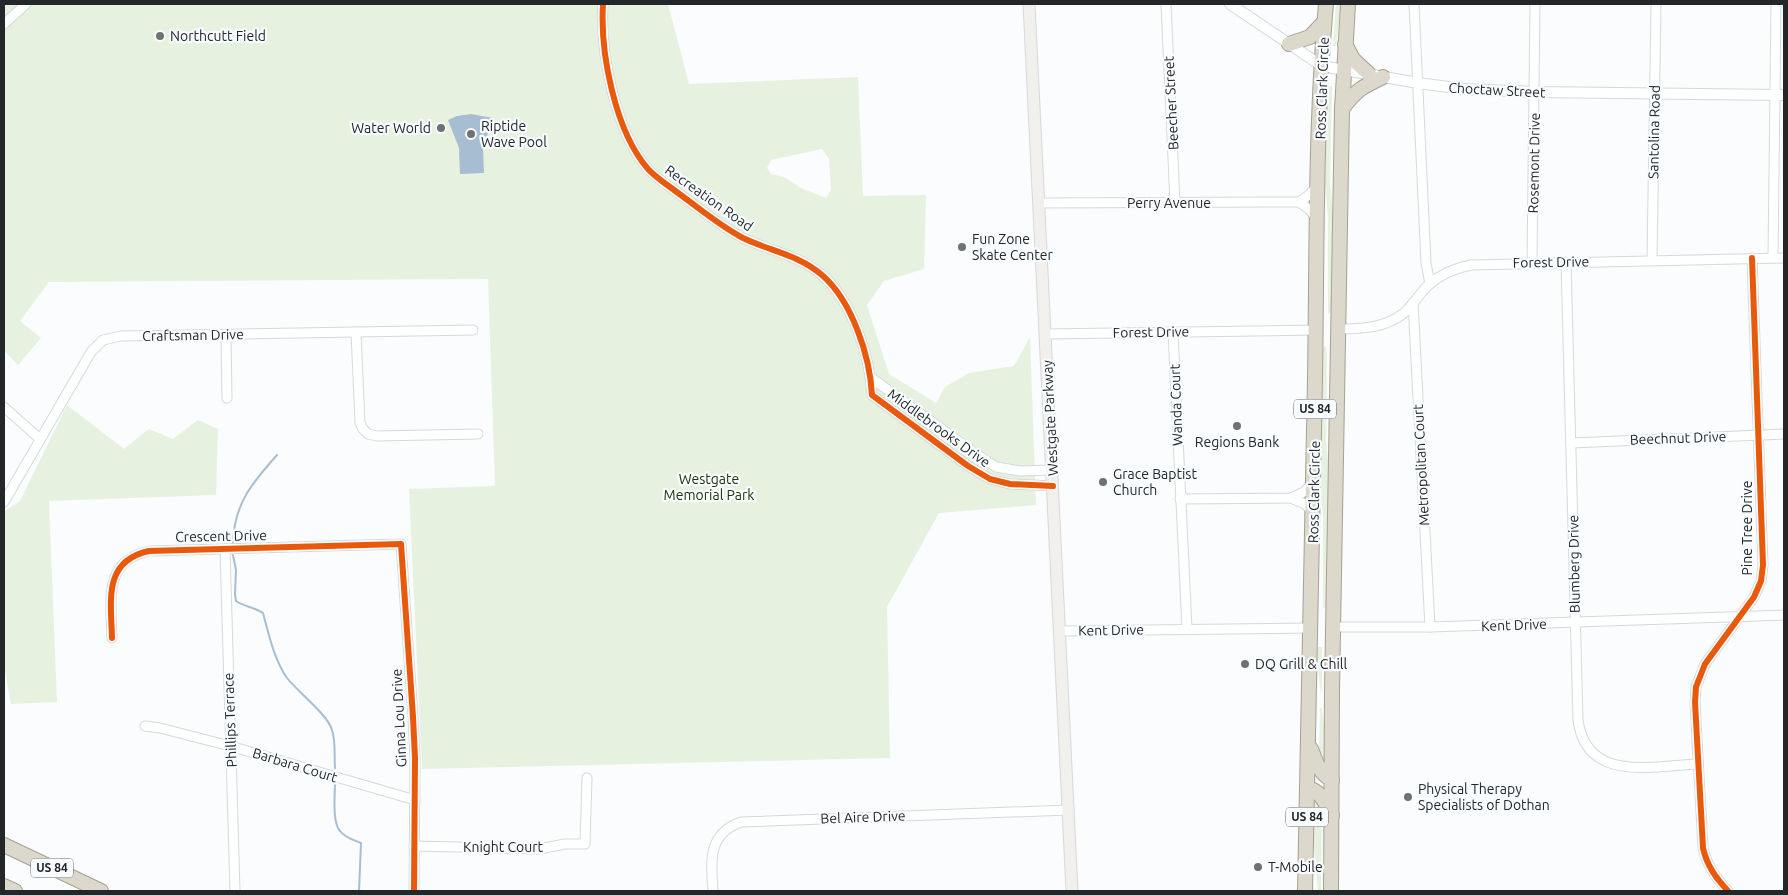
<svg xmlns="http://www.w3.org/2000/svg" width="1788" height="895" font-family="Ubuntu,sans-serif">
<style>
.green{fill:#e7f1e0;fill-rule:evenodd}
.water{fill:#a7bed2}
.lines{fill:none;stroke-linecap:round;stroke-linejoin:round}
.stream{stroke:#a7bed2;stroke-width:2}
.minor-casing{stroke:#d6d8da;stroke-width:11}
.tertiary-casing{stroke:#d6d8da;stroke-width:12}
.secondary-casing{stroke:#d6d8da;stroke-width:13}
.trunk-casing{stroke:#a5a193;stroke-width:16}
.minor{stroke:#feffff;stroke-width:9}
.tertiary{stroke:#feffff;stroke-width:10}
.secondary{stroke:#f2f0ec;stroke-width:11}
.trunk{stroke:#dcd8cc;stroke-width:14}
.cycleway-casing{stroke:#f9fcfe;stroke-width:9}
.cycleway{stroke:#e8590c;stroke-width:6}
.poi-dot{fill:#6f7273;stroke:#f9fcfe;stroke-width:2}
.labels{text-anchor:middle;stroke-width:4.5;stroke-linejoin:round;paint-order:stroke}
.shield{fill:#f9fcfe;stroke:#646769;stroke-width:1}
.shield-label{font-size:12px;font-weight:bold;fill:#242729}
.poi-label{font-size:14px;fill:#242729;stroke:#f9fcfe;text-anchor:start}
.street-label{font-size:14px;fill:#242729;stroke:#f9fcfe}
.park-label{font-size:14px;fill:#21330a;stroke:#f9fcfe}
</style>
<rect width="100%" height="100%" fill="#fafcfd"/>
<!-- green -->
<g class="green">
<path d="M4,4h664l21,80 169,-7 5,119 63,-1 -2,74 -40,12 -17,24 22,69 47,29 9,-16 24,-14 45,-7 16,-29 6,168 -97,8 -52,94 3,151 -468,11 -13,-280 86,-3 -7,-207 -439,3 -29,39 21,17 -23,27 -14,-15zM822,149l7,10 2,31 -5,8 -25,-10 -17,-11 -13,-3 -4,-6 4,-8z"/>
<path d="M1336,4h5l-5,42h-3z"/>
<path d="M1329,86h3l-2,97 3,32 -1,97 -4,1v-96l-3,-32 2,-90z"/>
<path d="M1326,346l1,8 -1,87 3,31 -2,135 -4,1v-92l-3,-31 2,-138z"/>
<path d="M67,405l57,44 25,-20 24,10 25,-19 20,9 -2,66 -167,6 8,201 -46,2 -7,-40v-152l16,-11z"/>
<path d="M1318,647h4v45h-1l-4,-30z"/>
<path d="M1320,708h2l4,36v22l-7,-10z"/>
<path d="M1313,799l6,1 3,10 -1,81h-3l-5,-53z"/>
</g>
<!-- water -->
<path class="water" d="M471,114l22,4 -10,30 1,25 -24,1 -1,-26 -11,-28 9,-4z"/>
<g class="lines">
<!-- stream -->
<g class="stream">
<path d="M233,543c1,-39 19,-60 44,-88"/>
<path d="M233,555l3,15 -1,24 1,7c9,6 18,6 27,12 6,22 11,46 24,65 11,14 41,37 45,52 4,12 2,26 3,38"/>
<path d="M335,783c0,11 -3,39 5,48 5,7 14,9 21,12l-2,48"/>
</g>
<defs>
<g id="minor">
<path d="M603,4c-3,49 12,127 45,165 8,9 20,16 30,24 21,15 42,33 65,45 27,13 56,17 79,37 30,26 48,81 50,120l96,71 22,13 20,5 43,2"/>
<path d="M1166,4l9,199"/>
<path d="M1414,4l12,259 4,21"/>
<path d="M4,24l22,-20"/>
<path d="M1299,202l10,-7 8,-9"/>
<path d="M1039,203l260,-1 10,7 8,10"/>
<path d="M1773,258l3,-254"/>
<path d="M1652,260l4,-256"/>
<path d="M1566,262l12,458c8,63 75,46 120,44"/>
<path d="M1532,263l3,-259"/>
<path d="M1413,303l17,324"/>
<path d="M1338,329c23,0 48,-1 66,-16 7,-6 12,-14 18,-21 12,-15 30,-23 49,-27l313,-7"/>
<path d="M356,332l4,91 3,6 5,5 9,2 101,-2"/>
<path d="M1173,332l14,297"/>
<path d="M226,334l1,64"/>
<path d="M1046,334l270,-4"/>
<path d="M870,377l102,74 24,16 24,4 32,-1"/>
<path d="M4,407l36,32"/>
<path d="M1571,443l213,-9"/>
<path d="M1291,498l14,6 8,9"/>
<path d="M1180,499l111,-1 13,-6 10,-11"/>
<path d="M4,502l87,-150 12,-12 18,-4 352,-6"/>
<path d="M225,549l10,342"/>
<path d="M1333,627h97l354,-12"/>
<path d="M1060,631l252,-3"/>
<path d="M112,638c-1,-38 -9,-77 37,-87l252,-7 12,173 2,41 -1,133"/>
<path d="M145,726l15,2 70,18 185,54"/>
<path d="M414,846l125,3 26,-5h20l2,-66"/>
<path d="M713,891c-2,-29 -6,-57 28,-69l328,-12"/>
<path d="M1728,891c-12,-13 -21,-25 -25,-43l-8,-146 1,-15 9,-23 49,-67 7,-16 2,-16 -11,-307"/>
</g>
<path id="tertiary" d="M1230,4l92,62 96,17 46,6 71,3 249,3"/>
<path id="secondary" d="M1029,4l43,887"/>
<g id="trunk">
<path d="M1289,44l21,-7 14,-15"/>
<path d="M1345,44l8,15 16,15"/>
<path d="M1342,109c14,-19 20,-22 41,-32"/>
<path d="M1311,749c5,13 8,24 21,31"/>
<path d="M1308,788c14,4 17,15 24,27"/>
<path d="M4,845l97,46"/>
<path d="M4,886l11,5"/>
<path d="M1305,891c4,-171 8,-342 10,-513 2,-124 0,-250 11,-374"/>
<path d="M1331,891l1,-201 10,-581 6,-105"/>
</g>
</defs>
<!-- minor casing -->
<use href="#minor" class="minor-casing"/>
<!-- tertiary casing -->
<use href="#tertiary" class="tertiary-casing"/>
<!-- secondary casing -->
<use href="#secondary" class="secondary-casing"/>
<!-- trunk casing -->
<use href="#trunk" class="trunk-casing"/>
<!-- minor -->
<use href="#minor" class="minor"/>
<!-- tertiary -->
<use href="#tertiary" class="tertiary"/>
<!-- secondary -->
<use href="#secondary" class="secondary"/>
<!-- trunk -->
<use href="#trunk" class="trunk"/>
<defs>
<g id="cycleway">
<path d="M603,4c-3,49 12,127 45,165 8,9 20,16 30,24 21,15 42,33 65,45 27,13 56,17 79,37 30,26 48,81 50,120l96,71 22,13 20,5 43,2"/>
<path d="M112,638c-1,-38 -9,-77 37,-87l252,-7 12,173 2,41 -1,133"/>
<path d="M1728,891c-12,-13 -21,-25 -25,-43l-8,-146 1,-15 9,-23 49,-67 7,-16 2,-16 -11,-307"/>
</g>
</defs>
<!-- cycleway casing -->
<use href="#cycleway" class="cycleway-casing"/>
<!-- cycleway -->
<use href="#cycleway" class="cycleway"/>
</g>
<!-- markers -->
<g class="poi-dot">
<circle cx="160" cy="36" r="5"/>
<circle cx="441" cy="128" r="5"/>
<circle cx="471" cy="134" r="5"/>
<circle cx="962" cy="247" r="5"/>
<circle cx="1237" cy="426" r="5"/>
<circle cx="1103" cy="482" r="5"/>
<circle cx="1245" cy="664" r="5"/>
<circle cx="1408" cy="797" r="5"/>
<circle cx="1258" cy="867" r="5"/>
</g>
<g class="labels">
<!-- shield labels -->
<g class="shield">
<rect x="1294" y="399.5" width="42" height="19" rx="4"/>
<rect x="1286" y="807.5" width="42" height="19" rx="4"/>
<rect x="31" y="858.5" width="42" height="19" rx="4"/>
</g>
<g class="shield-label">
<text x="1315" y="413">US 84</text>
<text x="1307" y="821">US 84</text>
<text x="52" y="872">US 84</text>
</g>
<!-- poi labels -->
<g class="poi-label">
<text x="170" y="41">Northcutt Field</text>
<text x="481" y="131">Riptide<tspan x="481" dy="16">Wave Pool</tspan></text>
<text x="431" y="133" text-anchor="end">Water World</text>
<text x="972" y="244">Fun Zone<tspan x="972" dy="16">Skate Center</tspan></text>
<text x="1237" y="447" text-anchor="middle">Regions Bank</text>
<text x="1113" y="479">Grace Baptist<tspan x="1113" dy="16">Church</tspan></text>
<text x="1255" y="669">DQ Grill &amp; Chill</text>
<text x="1418" y="794">Physical Therapy<tspan x="1418" dy="16">Specialists of Dothan</tspan></text>
<text x="1268" y="872">T-Mobile</text>
</g>
<!-- street labels -->
<g class="street-label">
<text transform="translate(1322 88) rotate(-88)" y="5">Ross Clark Circle</text>
<text transform="translate(1497 90) rotate(3)" y="5">Choctaw Street</text>
<text transform="translate(1171 103) rotate(-93)" y="5">Beecher Street</text>
<text transform="translate(1654 132) rotate(-89)" y="5">Santolina Road</text>
<text transform="translate(1534 163) rotate(-89)" y="5">Rosemont Drive</text>
<text transform="translate(709 198) rotate(35)" y="5">Recreation Road</text>
<text x="1169" y="208">Perry Avenue</text>
<text transform="translate(1551 262) rotate(-1)" y="5">Forest Drive</text>
<text transform="translate(1151 332) rotate(-1)" y="5">Forest Drive</text>
<text transform="translate(193 335) rotate(-1)" y="5">Craftsman Drive</text>
<text transform="translate(1176 405) rotate(-92)" y="5">Wanda Court</text>
<text transform="translate(1050 418) rotate(-93)" y="5">Westgate Parkway</text>
<text transform="translate(939 428) rotate(36)" y="5">Middlebrooks Drive</text>
<text transform="translate(1678 438) rotate(-2)" y="5">Beechnut Drive</text>
<text transform="translate(1421 465) rotate(-93)" y="5">Metropolitan Court</text>
<text transform="translate(1314 492) rotate(-89)" y="5">Ross Clark Circle</text>
<text transform="translate(1747 528) rotate(-90)" y="5">Pine Tree Drive</text>
<text transform="translate(221 536) rotate(-1)" y="5">Crescent Drive</text>
<text transform="translate(1574 564) rotate(-91)" y="5">Blumberg Drive</text>
<text transform="translate(1514 625) rotate(-2)" y="5">Kent Drive</text>
<text transform="translate(1111 630) rotate(-1)" y="5">Kent Drive</text>
<text transform="translate(399 718) rotate(-93)" y="5">Ginna Lou Drive</text>
<text transform="translate(230 720) rotate(-92)" y="5">Phillips Terrace</text>
<text transform="translate(295 765) rotate(17)" y="5">Barbara Court</text>
<text transform="translate(863 817) rotate(-2)" y="5">Bel Aire Drive</text>
<text x="503" y="852">Knight Court</text>
</g>
<!-- park labels -->
<g class="park-label">
<text x="709" y="484">Westgate<tspan x="709" dy="16">Memorial Park</tspan></text>
</g>
</g>
<!-- border -->
<rect width="1788" height="895" fill="none" stroke="#242729" stroke-width="10"/>
</svg>
